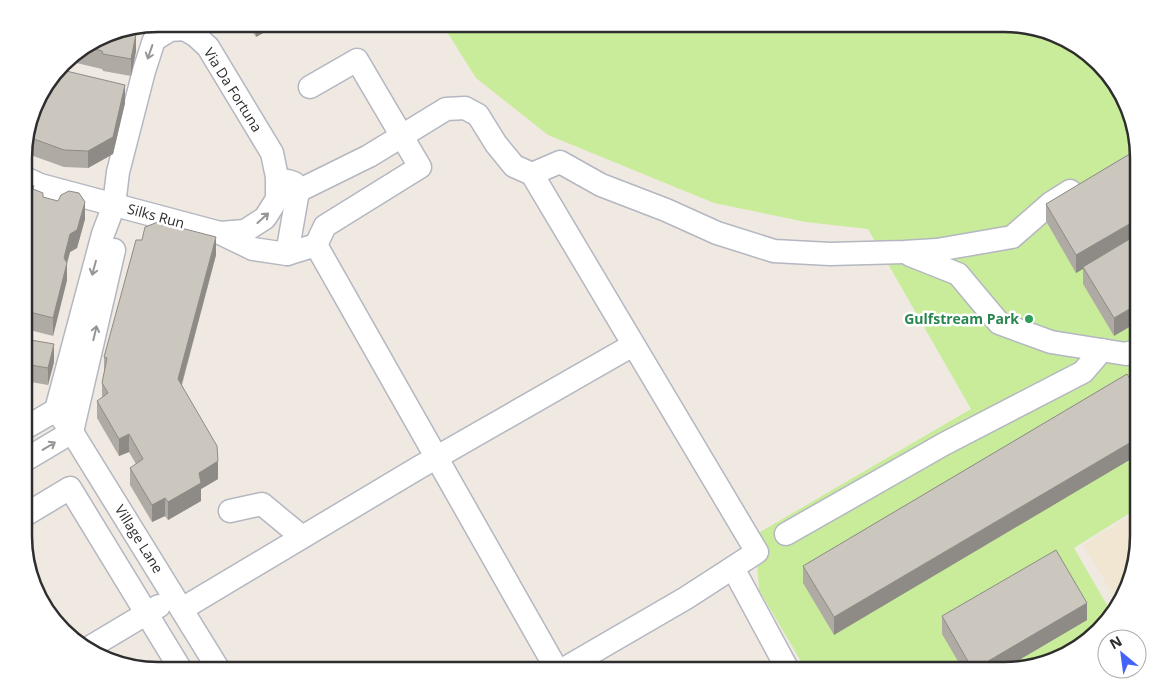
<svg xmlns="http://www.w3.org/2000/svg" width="1162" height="694" font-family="'Open Sans',sans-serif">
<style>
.education{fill:#f0e6d1}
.pitch{fill:#c9ec9a}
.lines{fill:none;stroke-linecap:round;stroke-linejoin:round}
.minor-casing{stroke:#b4b7c1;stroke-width:25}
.minor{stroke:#fff;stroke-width:22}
.wall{fill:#afaba4}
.shaded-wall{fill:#8e8b86}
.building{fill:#cbc7bf;stroke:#8e8b86}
.oneway{stroke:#969696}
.leisure-dot{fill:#2e9e5b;stroke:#fff;stroke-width:2}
.labels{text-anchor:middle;stroke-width:5;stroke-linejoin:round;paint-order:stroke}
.street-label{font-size:14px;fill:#2e2e2e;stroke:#fff}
.leisure-label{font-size:14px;font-weight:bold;fill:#27864d;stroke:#fff;text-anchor:end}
.rim{fill:none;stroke:#2e2e2e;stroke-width:2.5}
</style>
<rect width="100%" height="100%" fill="#efe9e1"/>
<!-- education -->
<path class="education" d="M1138,511v33l-19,60 -36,-59z"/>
<!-- pitch -->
<path class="pitch" d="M442,24h562l67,18 45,42 22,65v359l-64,40 37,64 -40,40 -59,18h-206l-47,-80 -4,-55 216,-126 -103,-180 -62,-7 -92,-19 -166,-68 -72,-57z"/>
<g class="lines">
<defs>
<g id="minor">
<path d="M310,87l47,-27 63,107 -95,59 -9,19"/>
<path d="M532,174l28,-12 41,23 65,25 51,23 57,18 56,3 74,-2 33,-2 75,-13 39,-34 19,-12"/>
<path d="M25,178l15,7 180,48 33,16 34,5 29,-9 241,425"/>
<path d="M298,191l71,-35 77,-47 19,-1 13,7 18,29 18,22 18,8 225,378 -71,46 -124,72"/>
<path d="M287,254l11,-63 -4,-8 -6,-2"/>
<path d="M910,255l48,19 41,49 52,19 75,12 12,-4"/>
<path d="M56,410l47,-176 11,-29 4,-33 26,-101 10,-31 16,-10 14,-1 11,6 13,12 64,106 5,24v22l-12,19 -20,13 -25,2"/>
<path d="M56,410l16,22 147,238"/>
<path d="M25,428l31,-18"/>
<path d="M72,432l42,-182"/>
<path d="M25,460l47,-28"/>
<path d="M230,511l32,-7 40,33"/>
<path d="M25,515l45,-27 111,182"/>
<path d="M786,534l158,-90 139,-72 19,-22"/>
<path d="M733,568l55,102"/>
<path d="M182,609l236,-141 215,-123"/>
<path d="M87,649l72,-43"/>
</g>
</defs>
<!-- minor casing -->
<use href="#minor" class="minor-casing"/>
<!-- minor -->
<use href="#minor" class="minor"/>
</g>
<!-- wall -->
<g class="wall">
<path d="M248,24h31l-23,13z"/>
<path d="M440,24h12l-9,5z"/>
<path d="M135,33l1,18 -5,25 -28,-5 -1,-2 -34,-8 -2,10 59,32 -12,51 -25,14 -24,-1 -39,-14v-12l13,-42 31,-42 38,-23z"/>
<path d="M1138,149l-24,187 -31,-52v-15l-7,4 -30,-52v-17z"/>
<path d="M25,182l18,15 42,22 -8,29 -7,4 -3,11v17l-14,56 -27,-7z"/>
<path d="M216,255l-34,130 36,94 -17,10v12l-33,19 -3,-4 -13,6 -22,-37v-17l6,-4 -7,-12 -10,4 -22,-38v-17l5,-3v-15l2,-10v-16z"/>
<path d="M25,339l29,23 -6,23 -23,-4z"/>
<path d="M1127,374l-293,261 -31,-52v-17z"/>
<path d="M942,616l145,4 -85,50h-39l-21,-36z"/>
</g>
<!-- shaded-wall -->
<g class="shaded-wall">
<path d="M256,24h23l-23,13z"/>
<path d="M443,24h9l-9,5z"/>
<path d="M136,28l-5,22v-17l1,-4z"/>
<path d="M136,34v17l-5,25v-17z"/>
<path d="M68,59v2l-6,27v-22z"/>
<path d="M125,85v18l-12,51 -25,14v-17z"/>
<path d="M85,202v17l-8,29 -7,4 -3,11v17l-14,56v-18l11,-60 6,-24z"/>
<path d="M1138,219v17l-55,31v2l-7,4v-18z"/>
<path d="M216,237v18l-38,142v-18z"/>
<path d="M1138,304v18l-24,14v-18z"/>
<path d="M26,311v18l-1,5v-17z"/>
<path d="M54,344v18l-6,23v-17z"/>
<path d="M129,434v18l-10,4v-17z"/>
<path d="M1138,438v17l-304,180v-18z"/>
<path d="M218,461v18l-17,10v12l-33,19v-18l31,-29z"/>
<path d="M165,498v18l-13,6v-17z"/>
<path d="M1087,603v17l-85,50h-29z"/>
</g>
<!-- building -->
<g class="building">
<path d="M132,29l-1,4 5,1 -5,25 -28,-5 -1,-3 -16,-4 21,-13z"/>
<path d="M62,66v4l63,15 -12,52 -25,14 -24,-1 -38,-14 12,-37z"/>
<path d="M1138,149v70l-62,36 -30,-51z"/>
<path d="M25,182l9,4 -1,3 10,4v4l15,4 3,-6 8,-4 10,2 6,9 -8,28 -7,4 -6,24 3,5 -14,55 -27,-7 -1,6z"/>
<path d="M158,222l58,15 -38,142 39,67 1,15 -19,12 2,10 -33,19 -3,-4 -13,7 -22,-37 13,-9 -14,-25 -10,5 -22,-38 11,-8 -6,-10 5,-25 -3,-1 32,-117h6l3,-13z"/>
<path d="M1138,234v70l-24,14 -31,-51z"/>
<path d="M25,339l29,5 -6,24 -23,-4z"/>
<path d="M1127,374l11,17v47l-304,179 -31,-51z"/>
<path d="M1056,550l31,53 -114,67 -31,-54z"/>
</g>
<!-- one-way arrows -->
<defs><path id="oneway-shaft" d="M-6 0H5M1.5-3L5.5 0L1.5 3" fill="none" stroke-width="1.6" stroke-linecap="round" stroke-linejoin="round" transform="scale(1.25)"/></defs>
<g class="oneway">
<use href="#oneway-shaft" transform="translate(150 52) rotate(109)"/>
<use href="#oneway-shaft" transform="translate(263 218) rotate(-42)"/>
<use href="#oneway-shaft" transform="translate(94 268) rotate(105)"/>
<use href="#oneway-shaft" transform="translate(95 333) rotate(-77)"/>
<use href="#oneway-shaft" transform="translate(49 446) rotate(-31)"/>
</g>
<!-- markers -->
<circle class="leisure-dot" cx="1029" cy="319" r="5"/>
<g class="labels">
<!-- street labels -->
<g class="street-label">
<text transform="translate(233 90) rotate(58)" y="5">Via Da Fortuna</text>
<text transform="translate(156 216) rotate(15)" y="5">Silks Run</text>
<text transform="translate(139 539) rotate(58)" y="5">Village Lane</text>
</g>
<!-- leisure labels -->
<g class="leisure-label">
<text x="1019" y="324">Gulfstream Park</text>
</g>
</g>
<!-- crop -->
<path d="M0 0H1162V694H0ZM158 32H1004A126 126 0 0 1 1130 158V536A126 126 0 0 1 1004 662H158A126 126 0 0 1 32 536V158A126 126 0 0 1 158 32Z" fill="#fff" fill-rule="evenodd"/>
<path class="rim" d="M158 32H1004A126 126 0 0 1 1130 158V536A126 126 0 0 1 1004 662H158A126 126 0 0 1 32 536V158A126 126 0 0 1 158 32Z"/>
<!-- north arrow -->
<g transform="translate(1122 654) rotate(331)"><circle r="24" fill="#ffffff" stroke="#ababab"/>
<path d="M0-4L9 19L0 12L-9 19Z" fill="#4264fb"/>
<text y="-8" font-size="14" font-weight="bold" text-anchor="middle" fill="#2e2e2e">N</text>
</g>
</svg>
